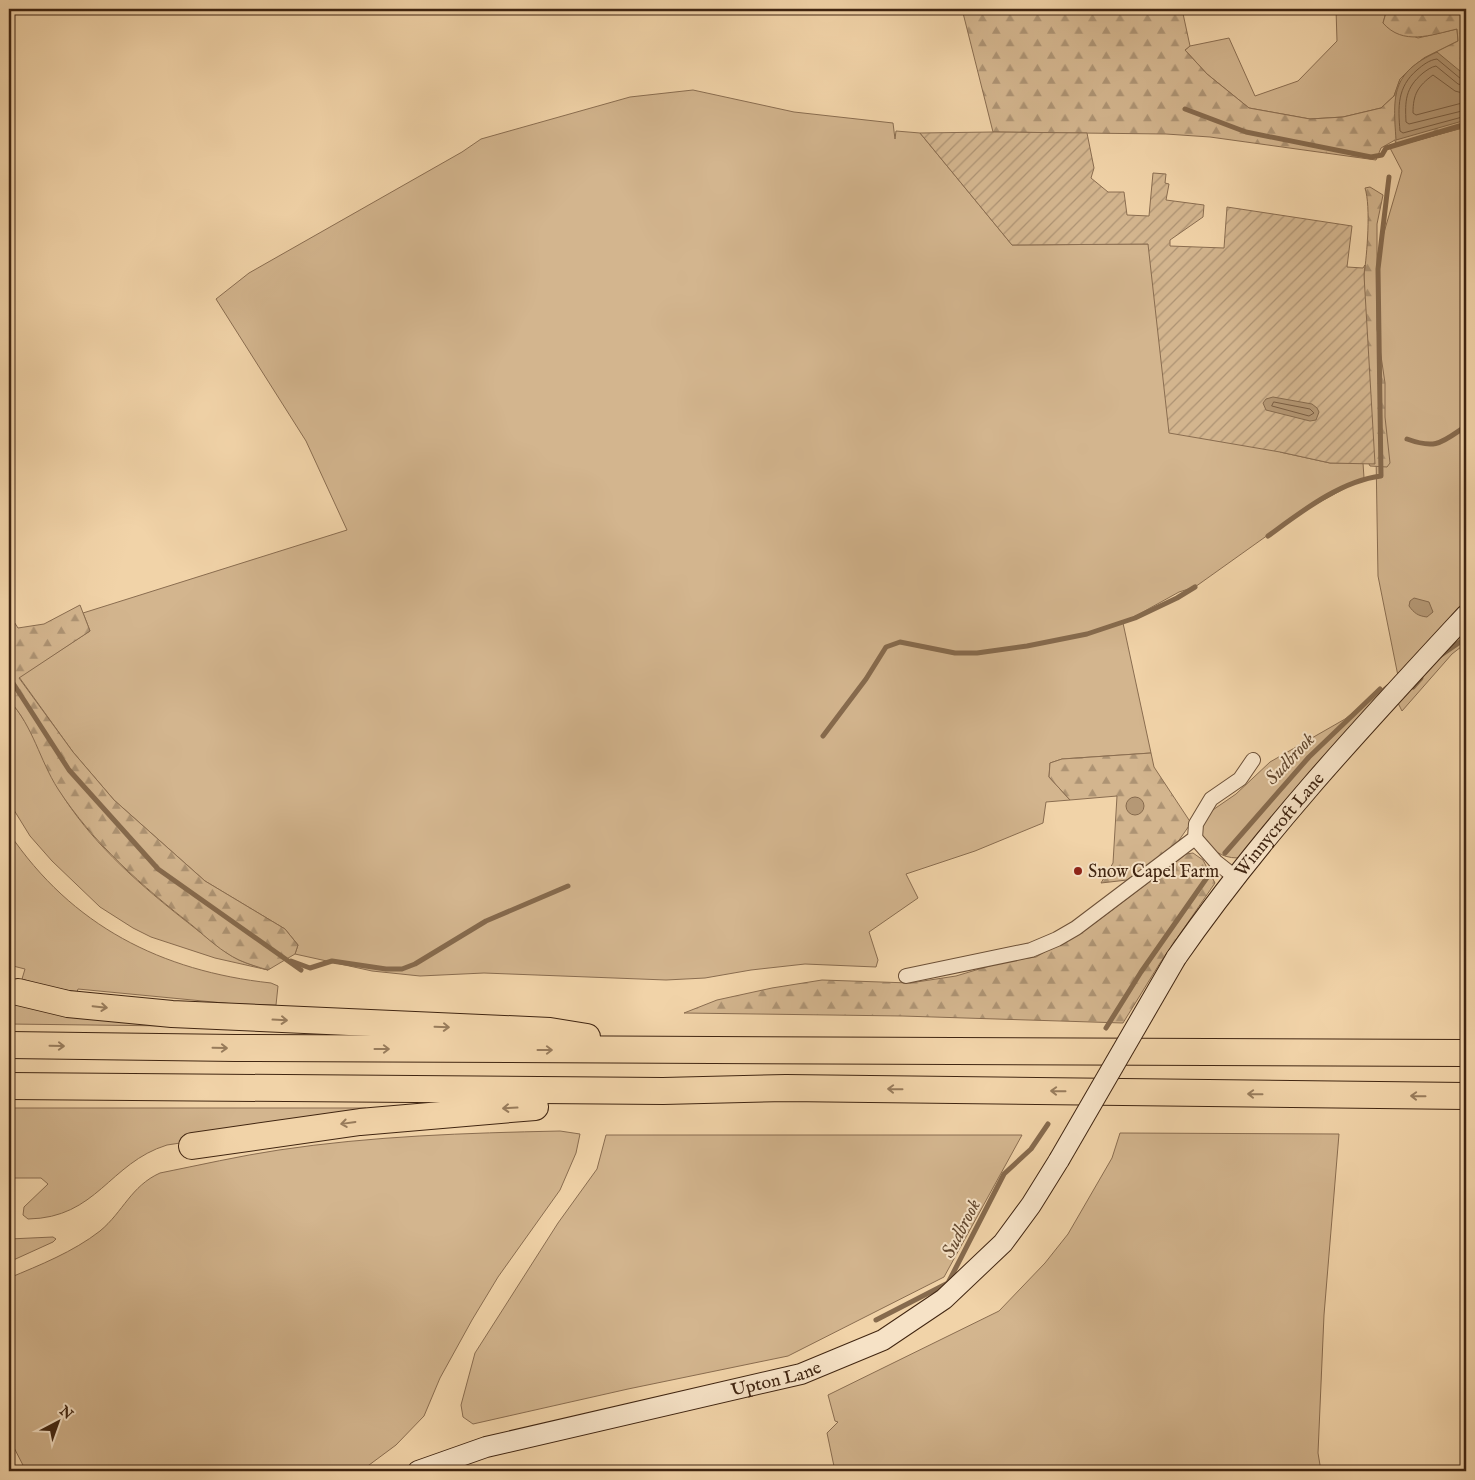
<svg xmlns="http://www.w3.org/2000/svg" width="1475" height="1480" font-family="'IM FELL English',serif">
<style>
.grass{fill:#d3b58e;stroke:#8a6d50}
.forest{fill:url(#forest-firs);stroke:#8a6d50}
.garden{fill:url(#garden-furrows);stroke:#8a6d50}
.water{fill:#b59875;stroke:#866a4d}
.lines{fill:none;stroke-linecap:round;stroke-linejoin:round}
.shore{stroke:#7a5e43;stroke-width:1}
.stream{stroke:#866a4d;stroke-width:5}
.street-casing{stroke:#6c5037;stroke-width:16}
.secondary-casing{stroke:#402511;stroke-width:22}
.highway-casing{stroke:#402511;stroke-width:28}
.street{stroke:#f6e2c6;stroke-width:14}
.secondary{stroke:#f6e2c6;stroke-width:20}
.highway{stroke:#f1d3a8;stroke-width:26}
.secondary-bridge-casing{stroke:#402511;stroke-width:22;stroke-linecap:butt}
.secondary-bridge{stroke:#f6e2c6;stroke-width:20}
.oneway{stroke:#987c5c}
.poi-dot{fill:#8f2418;stroke:#f6e2c6;stroke-width:2}
.labels{text-anchor:middle;stroke-width:4;stroke-linejoin:round;paint-order:stroke}
.street-label{font-size:18px;fill:#402511;stroke:#f6e2c6}
.poi-label{font-size:18px;fill:#402511;stroke:#f6e2c6;text-anchor:start}
.water-label{font-size:19px;font-style:italic;fill:#63482f;stroke:#f6e2c6}
</style>
<defs>
<pattern id="forest-firs" width="22" height="20" patternUnits="userSpaceOnUse" patternTransform="scale(1.25)"><rect width="22" height="20" fill="#d3b58e"/><path d="M5 1l3.5 6h-7zM16 11l3.5 6h-7z" fill="#ad9373"/></pattern>
<pattern id="garden-furrows" width="10" height="10" patternUnits="userSpaceOnUse" patternTransform="scale(1.25)"><rect width="10" height="10" fill="#d3b58e"/><path d="M-1 1l2-2M0 10L10 0M9 11l2-2" fill="none" stroke="#ad9373"/></pattern>
</defs>
<rect width="100%" height="100%" fill="#f1d3a8"/>
<filter id="stains"><feTurbulence type="fractalNoise" baseFrequency=".004" numOctaves="4"/><feColorMatrix values="0 0 0 0 .2 0 0 0 0 .09 0 0 0 0 .02 0 0 0 .5 -.17"/></filter>
<radialGradient id="worn" r=".72"><stop offset=".6" stop-color="#630" stop-opacity="0"/><stop offset="1" stop-color="#630" stop-opacity=".3"/></radialGradient>
<!-- grass -->
<g class="grass">
<path d="M1336,9h51l-4,14 35,15 39,-9 1,12 -34,17 -24,21 -6,17 -13,12 -38,9 -33,2 -61,-11 -42,-34 -22,-24 5,-4 39,-8 26,58 43,-15 39,-40z"/>
<path d="M693,90l101,22 99,11 2,16 1,-8 24,2 92,112 136,-1 132,208 50,11h33l1,15 -68,37 -101,72 -16,5 -56,31 28,130 -89,6 -12,4 -1,14 21,23 -24,2 -3,21 -68,28 -69,23 12,24 -49,34 9,28 -2,7 -71,-3 -54,6 -46,8 -39,2 -182,-7 -64,3 -48,-5 -77,-17 3,-9 -13,-16 -80,-48 -91,-81 -41,-48 -54,-75 71,-46 -7,-18 264,-83 -41,-89 -90,-142 33,-26 213,-121 19,-13 149,-42z"/>
<path d="M1466,127v480l-228,251c-18,0 -26,-9 -38,-21l4,-21 32,-22 34,-32 75,-43 53,-43 -20,-100 -5,-306 29,-99 -12,-23z"/>
<path d="M1466,623v20l-14,11 -50,57 -5,-10z"/>
<path d="M9,700c29,32 37,74 62,108 33,47 80,86 125,121 13,10 27,23 43,31 9,4 19,7 29,10l-53,-12 -64,-21 -18,-9 -33,-21 -48,-46 -22,-25 -21,-34z"/>
<path d="M9,833c63,93 152,138 262,150l7,3 -2,19 -42,-1 -156,-15 -1,3 -29,-5 -26,-8 3,-10 -16,-4z"/>
<path d="M9,997l163,29 -163,-2z"/>
<path d="M9,1108h357v7l-199,30c-58,18 -70,73 -139,74l-5,-4 1,-8 24,-23 -7,-6h-32z"/>
<path d="M560,1131l20,3 -4,19 -16,37 -62,87 -26,43 -32,58 -16,38 -28,29 -35,26h-335l-17,-33v-160c31,-13 64,-26 91,-47 23,-19 31,-45 60,-58 40,-8 79,-17 119,-23 93,-14 187,-17 281,-19z"/>
<path d="M1120,1133l219,1 -15,181 -6,138 3,18h-486l-8,-38 11,-11 -3,-1 -7,-26 171,-84 46,-48 23,-29 44,-76z"/>
<path d="M606,1135h416l-78,142 -156,79 -160,33 -155,35 -10,-7 -2,-12 14,-52 83,-130 39,-54z"/>
<path d="M53,1237l3,2 -3,3 -44,20v-23z"/>
</g>
<!-- forest -->
<g class="forest">
<path d="M962,9h220l8,37 -5,4 22,24 42,34 61,11 33,-2 38,-9 13,-12 6,-17 11,-11 13,-10 34,-17 -1,-12c-26,6 -54,17 -74,-6l4,-14h79v118l-70,19 -1,-6 -14,8 -5,12 -166,-23 -44,-3 -173,-2z"/>
<path d="M1370,187l13,8 -6,29v105l8,54v34l5,46 -3,4 -17,-1 -5,-10 -1,-181c3,-21 7,-68 1,-87z"/>
<path d="M80,605l10,26 -71,47 54,74 41,48 91,81 80,48 13,16 -3,9 -27,16c-10,-3 -20,-6 -29,-10 -17,-8 -32,-22 -46,-34 -50,-39 -100,-83 -135,-137 -19,-30 -24,-61 -49,-89v-86l9,14 26,-4z"/>
<path d="M1151,753l3,14 37,56 -16,23 -48,34 -26,3 12,-20 4,-67 -47,4 -21,-23 1,-14 12,-4z"/>
<path d="M1193,853l10,7 12,23 -55,80 -37,60 -221,-7 -218,-3 33,-13 55,-12 50,-8 88,3 46,-7 50,-15 30,-4 59,-34 91,-69z"/>
</g>
<!-- garden -->
<path class="garden" d="M993,132l94,1 7,35 -3,10 17,14h16l3,23 22,1 4,-43 13,1 -1,9 4,1 -3,16 38,5 -1,12 -33,23v6l54,2 3,-41 125,19 -5,41 16,1 2,-3 -1,10 11,189 -45,-1 -50,-11 -111,-19 -21,-189 -136,1 -92,-112z"/>
<!-- water -->
<g class="water">
<path d="M1437,52l29,24v44l-70,20c-3,-45 -5,-67 41,-88z"/>
<path d="M1273,397l39,7 5,4 2,4 -3,8 -6,1 -44,-11 -3,-7 3,-4z"/>
<path d="M1414,598l15,4 4,10 -6,5c-9,-1 -13,-4 -18,-11l1,-5z"/>
<circle cx="1135" cy="806" r="9"/>
</g>
<g class="lines">
<!-- shore -->
<g class="shore">
<path d="M1466,80l-5,-1 -24,-20c-8,1 -14,6 -20,11 -20,17 -19,37 -17,61l3,2 63,-17"/>
<path d="M1466,86l-8,-2 -22,-18c-5,1 -9,4 -13,7 -18,15 -18,28 -17,49l3,2 57,-14"/>
<path d="M1466,94l-11,-3 -22,-16c-15,11 -20,19 -20,38l3,2 50,-13"/>
<path d="M1274,402l36,7 4,4 -5,3 -37,-10z"/>
</g>
<!-- stream -->
<g class="stream">
<path d="M1185,109l61,23 125,25 11,-2 4,-7 80,-24"/>
<path d="M1407,439c30,11 35,3 59,-13"/>
<path d="M1268,536c33,-24 72,-55 113,-60l-3,-207 11,-92"/>
<path d="M1441,655l25,-17"/>
<path d="M9,677l60,93 89,99 143,101"/>
<path d="M1413,687l8,-9"/>
<path d="M823,736l43,-57 20,-32 14,-5 55,11h22l50,-7 60,-12 48,-16 42,-20 18,-11"/>
<path d="M1225,853l84,-96 71,-68"/>
<path d="M291,961l19,7 22,-7 54,8h16l13,-5 71,-43 82,-35"/>
<path d="M1106,1028l35,-56 72,-103"/>
<path d="M876,1320l72,-37 56,-109 27,-25 17,-25"/>
</g>
<defs>
<g id="street">
<path d="M1195,838l21,24 19,15"/>
<path d="M906,976l125,-26 26,-11 19,-11 119,-90 1,-14 15,-25 29,-20 13,-19"/>
</g>
<g id="secondary">
<path id="s1" d="M1176,958c86,-124 188,-233 290,-343"/>
<path id="s2" d="M418,1471l68,-24 315,-73 82,-34 61,-41 59,-56 28,-38 28,-45"/>
</g>
<g id="highway">
<path d="M18,992l50,12 104,10 378,17 37,6"/>
<path d="M9,1045l226,3 1231,5"/>
<path d="M9,1086l654,5 123,-3 680,8"/>
<path d="M192,1146l168,-24 175,-15"/>
</g>
</defs>
<!-- street casing -->
<use href="#street" class="street-casing"/>
<!-- secondary casing -->
<use href="#secondary" class="secondary-casing"/>
<!-- highway casing -->
<use href="#highway" class="highway-casing"/>
<!-- street -->
<use href="#street" class="street"/>
<!-- secondary -->
<use href="#secondary" class="secondary"/>
<!-- highway -->
<use href="#highway" class="highway"/>
<defs>
<path id="secondary-bridge" d="M1059,1160l117,-202"/>
</defs>
<!-- secondary-bridge casing -->
<use href="#secondary-bridge" class="secondary-bridge-casing"/>
<!-- secondary-bridge -->
<use href="#secondary-bridge" class="secondary-bridge"/>
</g>
<!-- one-way arrows -->
<defs><path id="oneway-shaft" d="M-6 0H5M1.5-3L5.5 0L1.5 3" fill="none" stroke-width="1.6" stroke-linecap="round" stroke-linejoin="round" transform="scale(1.25)"/></defs>
<g class="oneway">
<use href="#oneway-shaft" transform="translate(100 1007) rotate(6)"/>
<use href="#oneway-shaft" transform="translate(280 1020) rotate(3)"/>
<use href="#oneway-shaft" transform="translate(442 1027) rotate(2)"/>
<use href="#oneway-shaft" transform="translate(57 1046) rotate(1)"/>
<use href="#oneway-shaft" transform="translate(220 1048) rotate(1)"/>
<use href="#oneway-shaft" transform="translate(382 1049)"/>
<use href="#oneway-shaft" transform="translate(545 1050)"/>
<use href="#oneway-shaft" transform="translate(895 1089) rotate(-179)"/>
<use href="#oneway-shaft" transform="translate(1058 1091) rotate(-179)"/>
<use href="#oneway-shaft" transform="translate(1255 1094) rotate(-179)"/>
<use href="#oneway-shaft" transform="translate(1418 1096) rotate(-179)"/>
<use href="#oneway-shaft" transform="translate(510 1108) rotate(177)"/>
<use href="#oneway-shaft" transform="translate(348 1123) rotate(172)"/>
</g>
<!-- markers -->
<circle class="poi-dot" cx="1078" cy="871" r="5"/>
<g class="labels">
<!-- street labels -->
<g class="street-label">
<text dy="6" stroke="none"><textPath href="#s1" startOffset="169">Winnycroft Lane</textPath></text>
<text dy="6" stroke="none"><textPath href="#s2" startOffset="370">Upton Lane</textPath></text>
</g>
<!-- poi labels -->
<g class="poi-label">
<text x="1088" y="877">Snow Capel Farm</text>
</g>
<!-- water labels -->
<g class="water-label">
<text transform="translate(1289 758) rotate(-47)" y="7">Sudbrook</text>
<text transform="translate(960 1228) rotate(-63)" y="7">Sudbrook</text>
</g>
</g>
<!-- margin -->
<rect width="1475" height="1480" fill="none" stroke="#f1d3a8" stroke-width="30"/>
<rect x="10" y="10" width="1455" height="1460" fill="none" stroke="#402511" stroke-width="2.5"/>
<rect x="15" y="15" width="1445" height="1450" fill="none" stroke="#402511"/>
<!-- north arrow -->
<g transform="translate(58 1422) rotate(41)" stroke="#f6e2c6" stroke-width="4" paint-order="stroke">
<path d="M0-4L9 19L0 12L-9 19Z" fill="#402511"/>
<text y="-8" font-size="14" font-weight="bold" text-anchor="middle" fill="#402511">N</text>
</g>
<rect width="100%" height="100%" filter="url(#stains)"/>
<rect width="100%" height="100%" fill="url(#worn)"/>
</svg>
